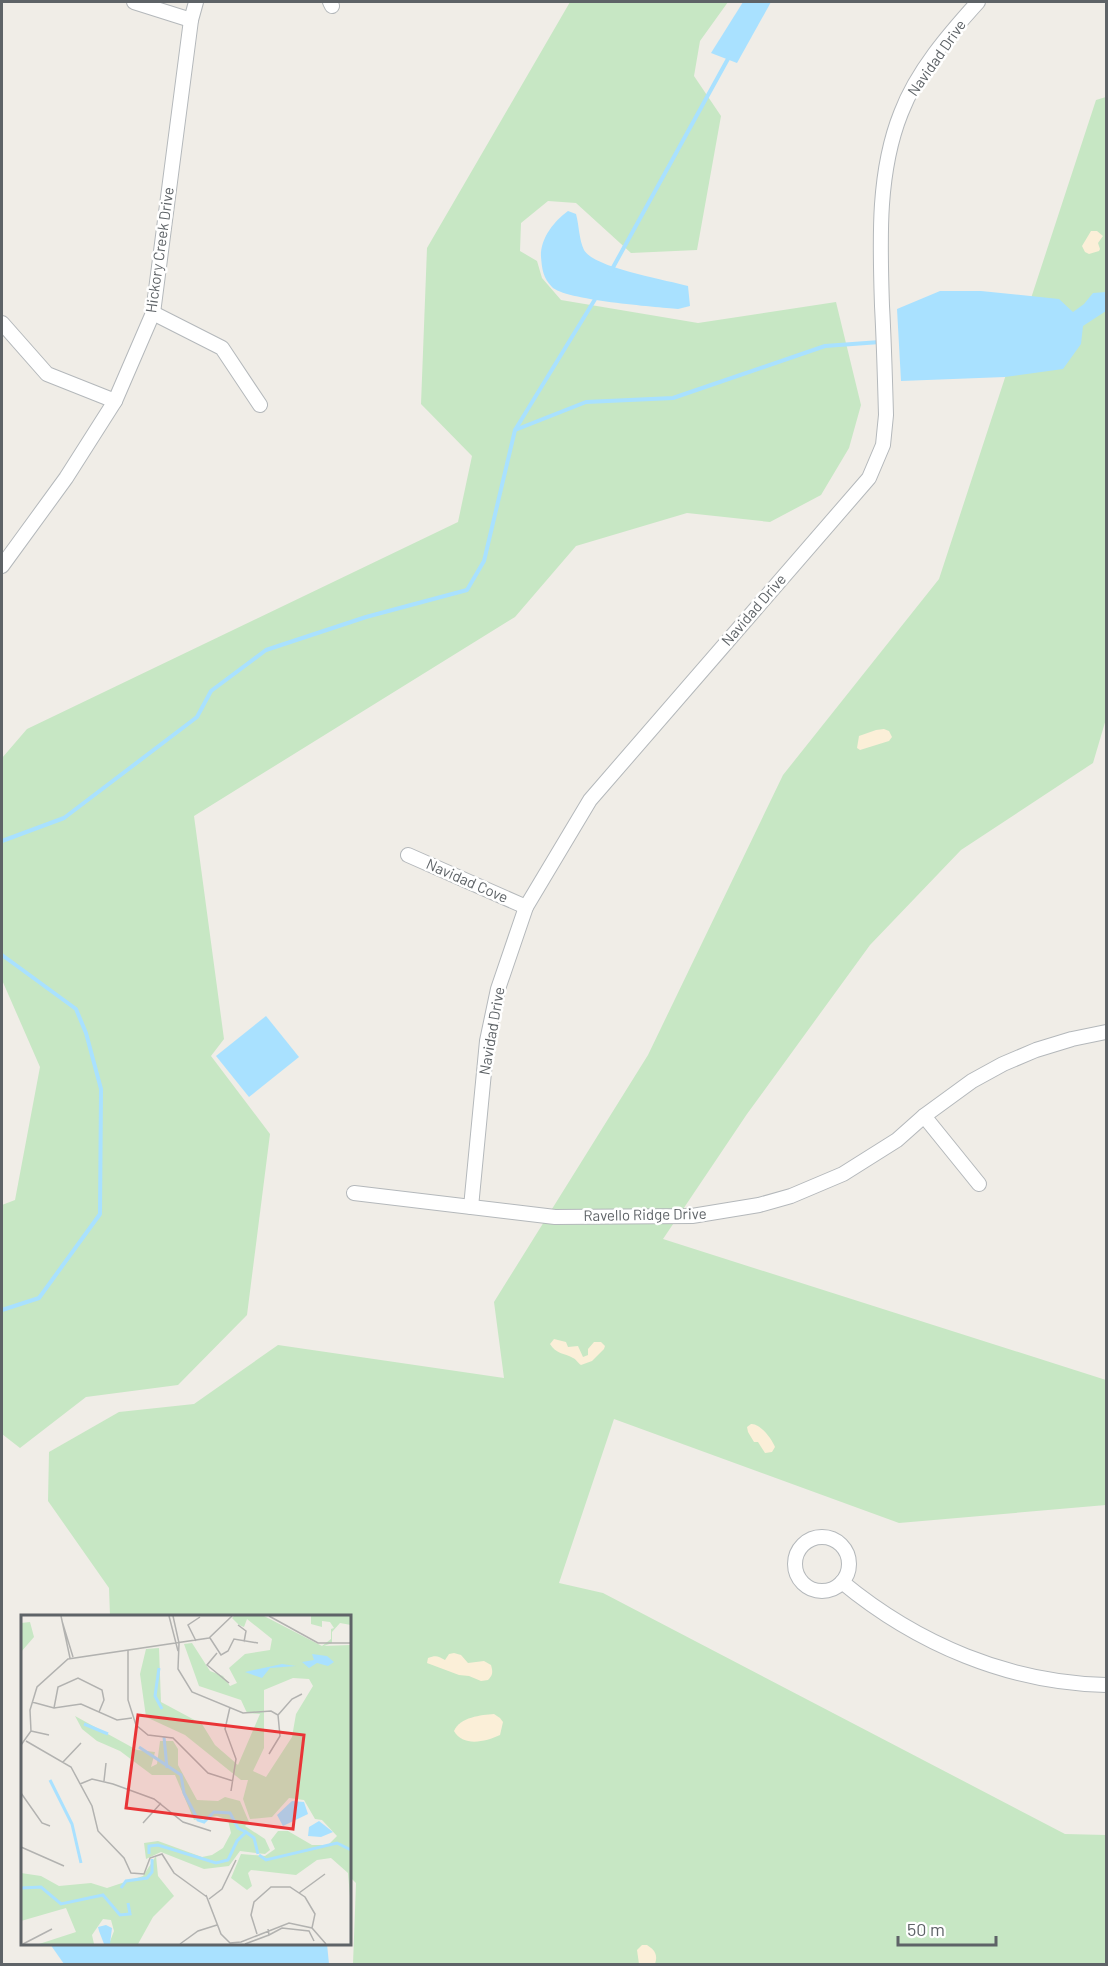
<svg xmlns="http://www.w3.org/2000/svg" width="1108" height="1966" font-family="Barlow,sans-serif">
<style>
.green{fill:#c7e7c4}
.sand{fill:#fbefd8}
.water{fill:#a9e1ff}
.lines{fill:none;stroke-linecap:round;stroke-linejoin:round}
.stream{stroke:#a9e1ff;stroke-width:4}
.minor-casing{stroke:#b4b8bb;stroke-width:16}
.minor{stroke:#fff;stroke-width:14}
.labels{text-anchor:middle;stroke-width:5;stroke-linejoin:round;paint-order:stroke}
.street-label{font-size:15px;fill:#5e6367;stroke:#fff}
.inset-river{fill:none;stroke:#a9e1ff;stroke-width:3}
.inset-road{fill:none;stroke:#b2b2b0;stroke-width:1.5}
.view{fill:#e93436;fill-opacity:0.15;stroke:#e93436;stroke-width:3}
.inset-edge{fill:none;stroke:#5e6367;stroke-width:3}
</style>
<rect width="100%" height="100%" fill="#f0ede7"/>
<!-- green -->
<g class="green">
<path d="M570,2h158l-28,39 -6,35 27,40 -24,134 -66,3 -55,-50 -28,-2 -27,22 -1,28 17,10 5,17 19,22 137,23 138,-21 25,103 -12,43 -28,47 -51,27 -83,-9 -111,33 -61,71 -321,199 30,223 -13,17 59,78 -23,181 -69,70 -92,12 -66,51 -18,-14v-229l13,-5 25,-133 -38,-87v-222l25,-29 431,-207 14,-66 -51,-52 6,-156z"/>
<path d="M1106,97v622l-13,44 -132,87 -91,95 -123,169 -84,125 443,141v125l-207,18 -285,-104 -55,164 44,10 462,241 41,1v129h-753l3,-81 -6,-6v-261h-240l-1,-28 -61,-87 1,-49 70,-40 75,-8 84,-59 226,33 -10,-76 154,-247 135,-280 156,-196 157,-479z"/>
</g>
<!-- sand -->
<g class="sand">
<path d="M1091,231h6l6,5 -5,7 2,6 -1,2 -10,3 -4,-2 -3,-6z"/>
<path d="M884,729l5,2 3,6 -3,4 -29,9 -3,-2 2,-12 17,-6z"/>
<path d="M554,1339l12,3 2,5 10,-1 5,11 5,-2v-6l6,-7h7l4,4 -1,3 -12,12 -11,4c-3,-2 -5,-6 -8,-7 -9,-5 -17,-4 -23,-14z"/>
<path d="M751,1424c9,-1 21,15 24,23l-3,5 -7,1 -7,-11h-4l-6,-10 -1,-5z"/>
<path d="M454,1653l7,2 7,8 16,-2 7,4c2,7 2,10 -3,15l-7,1 -12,-5 -10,-1 -32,-12 1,-5c8,-3 10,-2 17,2l4,-6z"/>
<path d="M494,1714l6,4 3,4 -3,13c-15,7 -37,12 -46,-4 6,-14 27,-16 40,-17z"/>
<path d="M642,1945h5c8,5 11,10 8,19h-16l-2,-14z"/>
</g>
<!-- water -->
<g class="water">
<path d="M743,2h28l-34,61 -26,-10z"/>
<path d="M568,211l8,3c3,11 3,26 8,36 10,18 83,30 104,36l2,20 -12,3c-22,-2 -114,-9 -126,-22 -9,-9 -10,-18 -11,-30 -1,-18 13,-36 27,-46z"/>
<path d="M940,291h41l78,8 14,13 11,-8 9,-11 13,-1v19l-23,15 -2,18 -18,25 -58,8 -104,4 -4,-72z"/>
<path d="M266,1016l33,41 -50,40 -33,-41z"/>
<path d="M50,1944h277l2,20h-265z"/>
</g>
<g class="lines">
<!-- stream -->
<g class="stream">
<path d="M611,271l118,-214"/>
<path d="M515,430l71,-28 87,-4 152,-52 55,-4"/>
<path d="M2,841l62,-23 133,-101 14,-26 55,-41 100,-33 101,-27 17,-29 31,-131 82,-134"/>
<path d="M2,955l74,54 10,24 15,56 -1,125 -61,84 -37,12"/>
</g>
<defs>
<g id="minor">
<path d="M134,2l57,18"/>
<path d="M330,2l2,4"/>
<path d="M153,313l69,35 38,57"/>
<path d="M2,323l45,51 68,27"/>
<path d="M2,566l64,-88 49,-77 38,-88 38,-293 5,-18"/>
<path d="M408,855l118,52"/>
<path d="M924,1116l55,68"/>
<path d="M354,1193l201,24 137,-1 67,-11 32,-9 52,-22 54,-34 27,-24 48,-35 31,-17 33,-14 36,-11 34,-7"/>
<path d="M471,1207l16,-166 11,-52 28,-82 64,-107 279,-322 14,-33 3,-30c-1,-36 -2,-73 -4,-109 -2,-64 -5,-133 19,-193 16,-42 48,-79 77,-111"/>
<circle cx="822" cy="1564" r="27"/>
<path d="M842,1582c75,62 167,101 264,103"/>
</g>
</defs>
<!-- minor casing -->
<use href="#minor" class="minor-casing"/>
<!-- minor -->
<use href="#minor" class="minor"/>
</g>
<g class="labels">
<!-- street labels -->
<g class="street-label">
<text transform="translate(937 58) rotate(-55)" y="5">Navidad Drive</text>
<text transform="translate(160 250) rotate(-82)" y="5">Hickory Creek Drive</text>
<text transform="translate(754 610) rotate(-49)" y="5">Navidad Drive</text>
<text transform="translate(467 881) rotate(24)" y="5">Navidad Cove</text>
<text transform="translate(492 1031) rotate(-80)" y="5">Navidad Drive</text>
<text transform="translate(645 1215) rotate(-1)" y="5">Ravello Ridge Drive</text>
</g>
</g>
<!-- overview -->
<g transform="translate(21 1615)">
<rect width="330" height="330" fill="#f0ede7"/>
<path d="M213,1h30l58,30 9,-7v-10l3,-1 -4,-6 -8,-1v6l-11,-3v-8h40v9l-11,-2 -8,9v11l-8,3 27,-1v263l-3,-35 -17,-15 -14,2 -21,15 -45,-5 -3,3 4,13 -5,4 -16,-12 10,-24 24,2 10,-7 -4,-9 7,-9h10l24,14h16l9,-9 -15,-16 -7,-1 -11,-19 -15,-2 -17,19 -22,2 -7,-20 5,-19h-7l-56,-45 -39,-18 -6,-43 6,-25 13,-1 2,54 41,22 13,21 23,20 22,-51 -13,-1 -6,-13 -42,-14 -15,-42 8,-1 18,28 13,5 7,10 7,-3 -8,-15 16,-14 25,-4 2,-11 -25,-20 -3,8 -5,-2 -7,-7zM272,63l16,1 4,7 -17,28 -4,23 -26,40 -13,-6 11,-23v-58zM9,7l4,15 -13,15v-29zM54,101l62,34 18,2 -4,15 6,-3 3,-23h13l5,8v16l19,35 21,1 7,-4 15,4 9,21 -4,4 20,13 5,11 -5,4 -25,-3 -11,15 -25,3 -43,-17 -15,7 -2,-16 14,-2 44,16 10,-2 11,-7 8,-15 -3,-13 -11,-4 -23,4 -19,-45h-23l-32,-24 -23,-10 -15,-12zM135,241l2,20 16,20 -21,21 -15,27h-29l5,-13 -3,-11 -8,-1 -11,16 2,9h-55l37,-12 -10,-24 -45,13v-48l20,3 18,10 32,-3 16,5 36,-12z" fill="#c7e7c4" fill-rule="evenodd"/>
<path d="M291,39l15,2 7,6 -6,4 -11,-3 -8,5 -7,-6 12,-2zM261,49l14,2 -26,2 -8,10 -17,-6zM271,186l12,1 4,12 -25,12 -6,-11zM298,206l14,11 -12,5 -13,-1 1,-9zM85,310l6,3 -2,16h-6l-5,-13 -1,-4z" fill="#a9e1ff"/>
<path class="inset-river" d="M138,53l-4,28 7,13M63,109l24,10M143,122l3,31M118,132l42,28 3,18 14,27 6,2 10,-10 16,1 8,15 8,4M29,165l22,44 9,39M128,239v-8l9,-1 58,18 12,-3 9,-19 9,-9 8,6 4,16M238,240l7,5 71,-17 14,7M0,273l20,-1 20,17 42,-9 17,20 10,-1 -2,-11M100,273l5,-7 21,-3 5,-6v-13"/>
<path class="inset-road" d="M40,1l9,42M148,1l9,35M152,1l6,27 -1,26 14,23 51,21 28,-2 7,4 2,21 -11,18M248,1l49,27h33M41,6l11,36M217,10l8,6 -2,11M189,23l11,17 7,-4 6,-12 24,4M175,26l-8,-16 12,-8M107,35v50l8,25 12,10 25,3 35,35 25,8M196,38l-10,12 22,18M11,87l22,6 27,-4 36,16 15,-2M209,92l-5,22 11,30 -5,32M33,93l4,-21 20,-9 24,12 2,10 -5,12M257,100l14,-16 10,-5M10,116l18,4M5,126l45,26 21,39 6,25 26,27 7,15 13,1 6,-16 12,-4 12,19 33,24M0,130l10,-14 -1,-21 7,-23 31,-28 141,-21 23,-22M42,147l18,-19M83,166l2,-18M59,169l12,-5 21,5 41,15 29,23 28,9M0,178l21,30 8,3M122,208l18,-20M0,232l43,19M278,278l26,-19M185,280l15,39 9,9 11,-1 48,-19 23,5 14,16M188,284l13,-10 14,-29M247,314l1,6 13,-7 27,3 5,10M236,319l-6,-19 3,-13 17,-15h19l15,10 10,17 -3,14M2,329l29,-15M159,329l18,-13 19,-6M224,329l24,-9"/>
<path class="view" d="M117,100l166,20 -11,94 -167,-21z"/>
<rect width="330" height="330" class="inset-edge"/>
</g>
<!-- border -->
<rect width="1108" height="1966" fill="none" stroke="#5e6367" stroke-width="6"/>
<!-- scale -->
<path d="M898 1936v9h98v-9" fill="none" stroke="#5e6367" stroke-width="3"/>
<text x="907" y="1936" font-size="18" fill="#5e6367" stroke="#ffffff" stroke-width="4.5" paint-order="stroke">50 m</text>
</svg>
